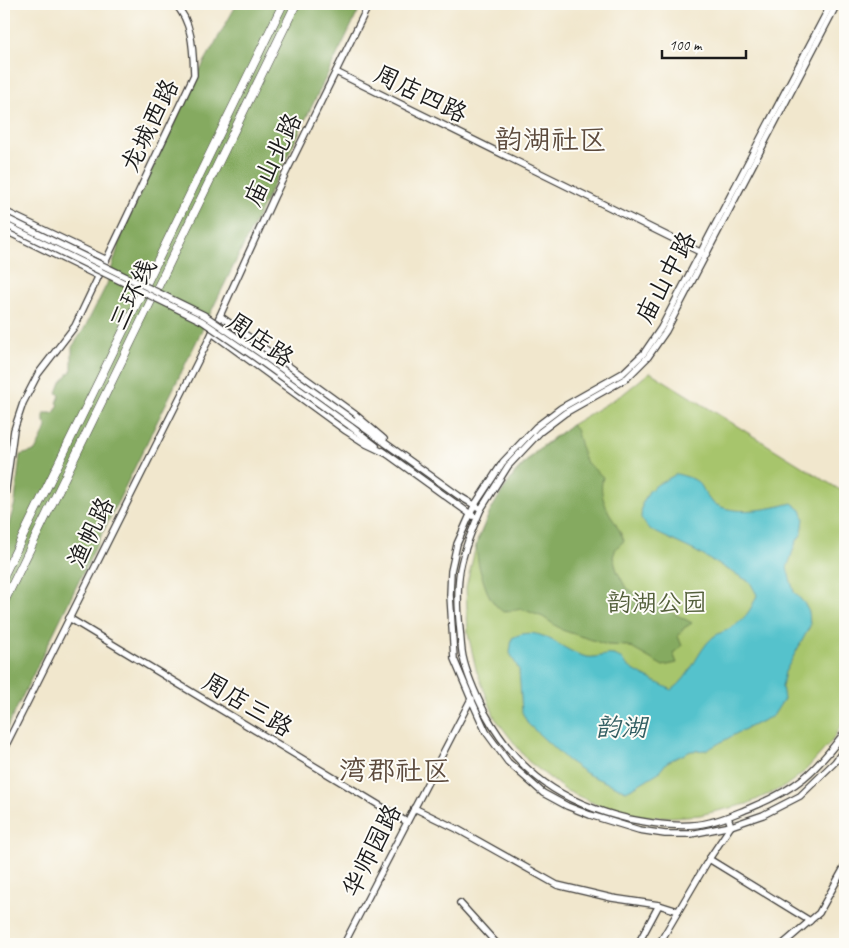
<svg xmlns="http://www.w3.org/2000/svg" width="849" height="948" font-family="Caveat,'LXGW WenKai TC',sans-serif">
<style>
.green{fill:#a7c56c;stroke:#627044}
.forest{fill:#85aa60;stroke:#50633e}
.water{fill:#54c2cc;stroke:#386f74}
.lines{fill:none;stroke-linecap:round;stroke-linejoin:round}
.minor-casing{stroke:#3c3a37;stroke-width:8}
.highway-casing{stroke:#3c3a37;stroke-width:9}
.minor{stroke:#fff;stroke-width:5.5}
.highway{stroke:#fff;stroke-width:8}
.minor-bridge-casing{stroke:#3c3a37;stroke-width:8;stroke-linecap:butt}
.minor-bridge{stroke:#fff;stroke-width:5.5}
.labels{text-anchor:middle;stroke-width:4;stroke-linejoin:round;paint-order:stroke}
.street-label{font-size:25px;fill:#1c1c1c;stroke:#fdfcf7}
.park-label{font-size:25px;fill:#54603c;stroke:#fdfcf7}
.water-label{font-size:26px;font-style:italic;fill:#325e62;stroke:#fdfcf7}
.quarter-label{font-size:28px;fill:#5c4a3c;stroke:#fdfcf7}
</style>
<rect width="100%" height="100%" fill="#fdfcf7"/>
<filter id="ink" filterUnits="userSpaceOnUse"><feTurbulence type="fractalNoise" baseFrequency=".02" numOctaves="2"/><feDisplacementMap in="SourceGraphic" scale="10" xChannelSelector="R" yChannelSelector="G"/><feConvolveMatrix kernelMatrix="1 2 1 2 8 2 1 2 1" color-interpolation-filters="sRGB"/></filter>
<filter id="wash" filterUnits="userSpaceOnUse"><feTurbulence type="fractalNoise" baseFrequency=".0096" numOctaves="4" result="noise"/><feDisplacementMap in="SourceGraphic" scale="20" xChannelSelector="R" yChannelSelector="G"/><feGaussianBlur stdDeviation="1.12" result="paint"/><feColorMatrix in="noise" values="0 0 0 0 0 0 0 0 0 0 0 0 0 0 0 0 0 1.4 0 .05"/><feComposite in="paint" operator="in"/></filter>
<g filter="url(#wash)">
<rect width="100%" height="100%" fill="#f1e7cd"/>
<!-- green -->
<path class="green" d="M650,372l195,121v226l-13,22 -28,31 -20,15 -37,17 -47,11 -28,2 -34,-1 -38,-10 -35,-16 -37,-29 -33,-43 -19,-49 -8,-35 -2,-47 11,-46 14,-31 23,-36 23,-24 34,-25 52,-31z"/>
<!-- forest -->
<g class="forest">
<path d="M237,4h125l-358,730v-193l11,-38 5,-48 15,-4 12,-24 -3,-5v-9h10l5,-9 -2,-1 3,-8 -3,-2 4,-11 11,-12v-23l12,-18 23,-45 16,-54 74,-155z"/>
<path d="M571,425l5,4 9,32 18,16c-7,25 13,42 21,64l-8,7 -3,9 4,14 9,17 66,35 -8,5 -6,8 4,10 -9,7 4,10 -14,3 -35,-20 -21,-1 -45,-15 -19,-13 -21,-8 -19,3c-12,-10 -15,-17 -20,-32 -3,-8 -8,-29 -6,-37 2,-6 5,-12 7,-18 20,-46 48,-71 87,-100z"/>
</g>
<!-- water -->
<path class="water" d="M677,474c7,2 17,4 22,9 5,5 7,15 13,19 20,15 58,7 80,1l9,7 3,8 -2,15 -6,9 -9,26 7,24 10,11 5,9 1,14 -25,46 -3,14 2,13 -11,17 -32,15 -34,19 -16,1 -24,11 -8,10 -23,14 -10,5 -37,-16 -22,-15 -39,-36 -6,-12 -3,-42 -9,-17 2,-15c28,-15 45,10 71,18 11,4 22,-3 30,-1 7,1 11,7 15,11 6,6 36,20 44,24 20,-14 24,-38 41,-53 4,-3 10,-5 14,-7 16,-8 24,-19 30,-35l-7,-13 -55,-31 -38,-18 -9,-5 -7,-10 1,-14 7,-13 9,-7z"/>
</g>
<g filter="url(#ink)">
<g class="lines">
<defs>
<g id="minor">
<path d="M831,4l-170,324 -17,25 -21,20 -62,35 -25,19 -33,35 -29,44 -17,38 -6,27 -1,24 4,64 17,40 15,33 22,30 35,31 24,13 23,9 49,15 26,4h26l40,-8 32,-11 37,-19 35,-34 10,-14"/>
<path d="M336,72l366,181"/>
<path d="M4,211l101,48"/>
<path d="M4,230l94,46"/>
<path d="M220,316l136,99 28,24"/>
<path d="M212,333l134,98 20,13 19,9"/>
<path d="M353,420l106,76 22,13c-9,21 -17,40 -21,61 -3,19 -2,41 0,60 1,9 1,18 3,27 4,19 13,38 22,56 33,60 77,90 144,106 26,5 56,10 82,3 13,-3 26,-9 39,-14 48,-20 64,-35 95,-76"/>
<path d="M350,426l26,20"/>
<path d="M383,451l90,65"/>
<path d="M4,503l10,-73 9,-27 15,-29 37,-48 119,-251c-1,-24 -1,-53 -19,-71"/>
<path d="M481,509l27,-43 32,-34 25,-19 62,-35 21,-21 18,-26 171,-327"/>
<path d="M69,618l338,204"/>
<path d="M4,749l208,-416 62,-136 95,-193"/>
<path d="M414,808l43,21 100,56 55,13 47,7"/>
<path d="M709,859l101,62"/>
<path d="M460,903l37,41"/>
<path d="M344,944l127,-245h1"/>
<path d="M638,944l21,-39 19,6"/>
<path d="M659,944l50,-85 22,-33 -3,-9"/>
<path d="M783,944l36,-31 26,-47"/>
</g>
<g id="highway">
<path d="M4,575l279,-571"/>
<path d="M4,602l292,-598"/>
</g>
</defs>
<!-- minor casing -->
<use href="#minor" class="minor-casing"/>
<!-- highway casing -->
<use href="#highway" class="highway-casing"/>
<!-- minor -->
<use href="#minor" class="minor"/>
<!-- highway -->
<use href="#highway" class="highway"/>
<defs>
<g id="minor-bridge">
<path d="M4,217l200,98 56,38 93,67"/>
<path d="M4,224l198,97 54,37 94,68"/>
</g>
</defs>
<!-- minor-bridge casing -->
<use href="#minor-bridge" class="minor-bridge-casing"/>
<!-- minor-bridge -->
<use href="#minor-bridge" class="minor-bridge"/>
</g>
</g>
<g class="labels">
<!-- street labels -->
<g class="street-label">
<text transform="translate(421 93) rotate(26)" y="9">周店四路</text>
<text transform="translate(149 125) rotate(-64)" y="9">龙城西路</text>
<text transform="translate(272 159) rotate(-64)" y="9">庙山北路</text>
<text transform="translate(665 277) rotate(-62)" y="9">庙山中路</text>
<text transform="translate(132 294) rotate(-64)" y="9">三环线</text>
<text transform="translate(261 339) rotate(35)" y="9">周店路</text>
<text transform="translate(90 532) rotate(-64)" y="9">渔帆路</text>
<text transform="translate(248 704) rotate(31)" y="9">周店三路</text>
<text transform="translate(371 850) rotate(-63)" y="9">华师园路</text>
</g>
<!-- park labels -->
<g class="park-label">
<text x="657" y="611">韵湖公园</text>
</g>
<!-- water labels -->
<g class="water-label">
<text x="621" y="736">韵湖</text>
</g>
<!-- quarter labels -->
<g class="quarter-label">
<text x="551" y="149">韵湖社区</text>
<text x="395" y="780">湾郡社区</text>
</g>
</g>
<!-- margin -->
<rect width="849" height="948" fill="none" stroke="#fdfcf7" stroke-width="20"/>
<!-- scale -->
<path d="M662 50v8h84v-8" fill="none" stroke="#1c1c1c" stroke-width="2.5"/>
<text x="669" y="50" font-size="15" fill="#1c1c1c" stroke="#fdfcf7" stroke-width="4" paint-order="stroke">100 m</text>
</svg>
